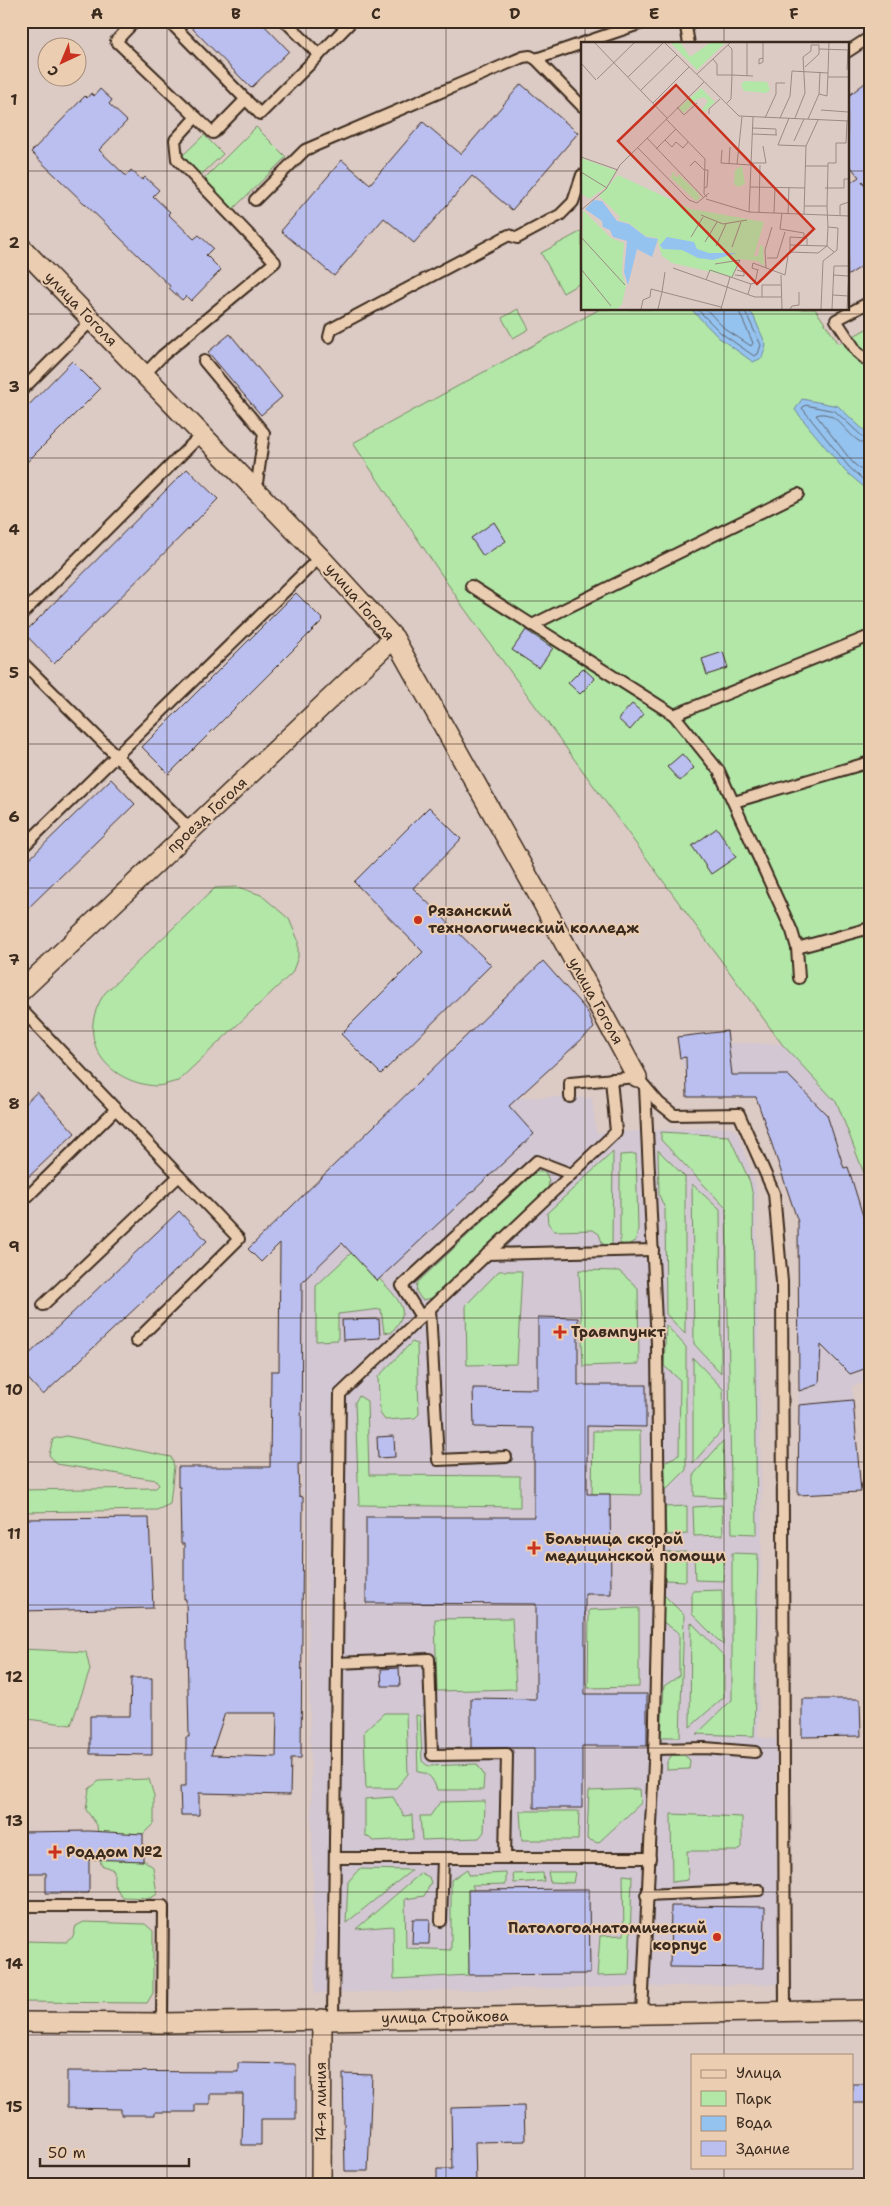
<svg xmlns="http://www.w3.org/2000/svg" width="891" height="2206" font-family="'Shantell Sans',sans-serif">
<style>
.built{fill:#d2c7d2}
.green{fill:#b2e7a8;stroke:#768863}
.water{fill:#95c3ef;stroke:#71869b}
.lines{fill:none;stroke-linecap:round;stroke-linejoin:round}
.shore{stroke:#5f6772;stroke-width:1}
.building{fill:#babff0;stroke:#3b2a1e;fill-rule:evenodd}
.service-casing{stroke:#3b2a1e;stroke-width:14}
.minor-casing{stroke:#3b2a1e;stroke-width:22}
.service{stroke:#ebceb2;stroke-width:10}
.minor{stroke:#ebceb2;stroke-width:19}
.grid{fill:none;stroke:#3b2a1e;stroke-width:1;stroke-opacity:0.55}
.poi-dot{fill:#c8321e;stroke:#ebceb2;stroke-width:2}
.labels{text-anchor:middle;stroke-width:4;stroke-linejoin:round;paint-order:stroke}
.street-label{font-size:15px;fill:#3b2a1e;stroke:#ebceb2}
.poi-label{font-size:15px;font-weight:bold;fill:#3b2a1e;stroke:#ebceb2;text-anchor:start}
.inset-road{fill:none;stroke:#9c8a82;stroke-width:1}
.view{fill:#c8321e;fill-opacity:0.15;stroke:#c8321e;stroke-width:2.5}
.inset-edge{fill:none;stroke:#3b2a1e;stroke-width:2.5}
.neatline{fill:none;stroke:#3b2a1e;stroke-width:2}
.grid-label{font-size:16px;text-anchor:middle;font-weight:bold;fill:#3b2a1e}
</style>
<rect width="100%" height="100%" fill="#dccac5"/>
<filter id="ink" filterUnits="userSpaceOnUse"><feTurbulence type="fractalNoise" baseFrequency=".02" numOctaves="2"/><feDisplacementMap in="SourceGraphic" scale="10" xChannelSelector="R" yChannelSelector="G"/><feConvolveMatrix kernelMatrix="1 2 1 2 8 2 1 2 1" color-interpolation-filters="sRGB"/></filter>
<g filter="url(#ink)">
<!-- built -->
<g class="built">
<path d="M727,1031l2,12 53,1 55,59 33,86v192l-18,5 9,106 -63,3 1,-146 -1,-128 -42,-124h-69v-22l-7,-17 -3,-21z"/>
<path d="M550,1097l42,1 4,35 133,-6 8,5 19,53 6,348 -4,204 18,2 2,245 -463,9 -9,-498h-5l1,-213 174,-184z"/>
</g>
<!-- green -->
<g class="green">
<path d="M256,127l30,30 -53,52 -29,-30z"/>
<path d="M204,135l19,19 -23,22 -19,-19z"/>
<path d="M582,231v51l-19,11 -22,-40z"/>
<path d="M518,309l11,20 -16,9 -11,-20z"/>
<path d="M600,309h215l24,35 31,-17v862l-33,-86 -55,-59 -318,-436 -111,-165z"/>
<path d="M238,887l23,8 28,24 9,21v17l-6,16 -114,108c-6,1 -15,5 -22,5 -51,-4 -82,-48 -51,-93l110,-105z"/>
<path d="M661,1132l68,4 21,46 3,15 4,337 -25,-1 -6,-325 -65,-68z"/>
<path d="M658,1150l27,27v157l-19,-20 -1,-105 -6,-14z"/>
<path d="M613,1152l-1,93h-9l-4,-11 -6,-4 -39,1 -6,-8 -1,-10z"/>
<path d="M636,1154l2,75 -2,11 -8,5 -8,-1v-89z"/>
<path d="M539,1171l7,2 3,8 -1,8 -116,109 -10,2 -6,-9 1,-8 116,-109z"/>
<path d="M692,1184l28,26 1,163 -27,-29z"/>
<path d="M351,1253c13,12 47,40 51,56 2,9 -6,17 -11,24l-7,-1 -3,-23 -43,5v26l-22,1v-55z"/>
<path d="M579,1270l40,1 19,17 1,76 -56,2z"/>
<path d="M499,1271h23l-5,93 -50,1 -1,-60z"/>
<path d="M666,1325l20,22v123l-20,20 -2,-28 15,-7 1,-75 -16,-14z"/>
<path d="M412,1342l5,2 2,70 -4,4 -30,2 -5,-7 -2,-36z"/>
<path d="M693,1358l30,31 1,39 -31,35z"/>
<path d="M359,1396l8,5 2,74 151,1v31l-161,-2 -4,-103z"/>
<path d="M593,1431h47l1,64 -49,-1z"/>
<path d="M66,1436l105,21 3,9 -4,38 -13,6 -136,2v-22l135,-2 3,-3 -3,-5 -99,-16 -8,-9 4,-16z"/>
<path d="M723,1441l2,57 -31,-2v-22z"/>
<path d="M722,1505l1,30 -29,1 -1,-29z"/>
<path d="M687,1506v28l-21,1 -1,-28z"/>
<path d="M686,1552v29l-21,-1v-27z"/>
<path d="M723,1553l1,28 -29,-1 -1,-26z"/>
<path d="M732,1553l26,1 -4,182 -57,-2 35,-34z"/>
<path d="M722,1590l1,55 -31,-31v-23z"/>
<path d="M663,1594l21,21 -4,122h-19l3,-51 15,-10v-43l-16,-11z"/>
<path d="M639,1608v79l-51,1 1,-78z"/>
<path d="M512,1618l4,71 -79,2 -2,-72z"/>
<path d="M691,1622l33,34v41l-34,30z"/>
<path d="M21,1649l65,3 4,18 -19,55 -50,-7z"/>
<path d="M384,1713h22l2,61 -12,14h-30l-2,-56z"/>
<path d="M416,1715l4,1 2,45 6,5 49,-2 7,11 -1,15h-46c-4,-11 -7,-17 -19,-18z"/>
<path d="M672,1755h12l6,5 -1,9 -22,1v-8z"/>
<path d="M149,1779l5,17v27l-11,11 -34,-1 44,34 4,27 -6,4 -29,-1 -8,-13v-14l-13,-5 -4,-40 -11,-15 3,-21 10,-8z"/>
<path d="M640,1789l1,14 -43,40 -11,-4 2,-48z"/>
<path d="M393,1797l11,19 8,-1 1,24 -39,2 -9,-6v-36z"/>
<path d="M485,1801l-1,31 -5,6 -57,2 -2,-24h10l10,-14z"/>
<path d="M520,1811h59l-1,29h-56z"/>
<path d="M671,1814l71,3v30l-4,4h-51l1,29 -16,2z"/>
<path d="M359,1869l53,1 -66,53 2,-41z"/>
<path d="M467,1869l2,6 37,-2v11l-34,1 2,5 -5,85 -75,4 -1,-53 -37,3 65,-56 8,4 2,6 -7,13 -19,3 1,49 45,2v-70z"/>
<path d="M548,1872h27l-2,11 -23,-1z"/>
<path d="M543,1873l1,8 -30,2 -1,-9z"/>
<path d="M623,1875l9,1 -3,99 -32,1 3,-40 24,-1z"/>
<path d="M84,1922l61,2 8,7v62l-6,10 -126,-1v-61l45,1 7,-5 3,-11z"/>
</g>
<!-- water -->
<g class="water">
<path d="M691,309h56l6,6 13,30 -4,13 -9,4 -35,-25z"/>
<path d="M802,399l36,7 32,30v56l-25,-21 -50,-61z"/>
</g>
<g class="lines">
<!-- shore -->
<g class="shore">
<path d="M697,309l24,24 33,23 4,-2 3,-9 -17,-36"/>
<path d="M706,309l19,20 26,17 2,-3 -15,-34"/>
<path d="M870,439l-6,-1 -29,-27 -30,-6 -3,3 47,59 21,19"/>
<path d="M870,445c-22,-1 -31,-38 -54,-30l37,48 17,14"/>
</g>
</g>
<!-- building -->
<g class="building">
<path d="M185,21h75l29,30 -38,37z"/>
<path d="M870,79v112l-8,-10 8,12v68l-23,15v-91l12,-8 -12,-15v-65z"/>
<path d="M521,84l57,49 -66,77 -40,-34 -58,67 -30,-25 -50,58 -53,-45 61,-71 28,24 53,-62 38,32z"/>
<path d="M100,89l12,11 -3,4 18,17 -28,29 27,26 5,-6 11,10 3,-3 14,13 -6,6 17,16 -2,2 26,25 5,-4 14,13 -7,7 15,15 -30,31 -5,-5 -4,4 -13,-12 1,-2 -139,-134 54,-56 2,2 4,-5 3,3z"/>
<path d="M230,334l52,63 -21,18 -53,-63z"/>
<path d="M72,361l28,28 -79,79v-55z"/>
<path d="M187,469l31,30 -164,165 -30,-31z"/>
<path d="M494,522l12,19 -23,15 -12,-18z"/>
<path d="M296,593l27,27 -154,154 -27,-27z"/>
<path d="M526,630l27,18 -14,20 -27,-18z"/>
<path d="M723,652l5,16 -21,7 -5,-16z"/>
<path d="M583,668l12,11 -15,15 -12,-11z"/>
<path d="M632,704l12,10 -14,16 -12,-11z"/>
<path d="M682,754l12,14 -14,13 -13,-14z"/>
<path d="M111,779l24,25 -114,111v-48z"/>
<path d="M429,807l32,32 -48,49 78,77 -110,109 -40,-40 82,-82 -69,-70z"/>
<path d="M717,828l19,29 -25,17 -19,-28z"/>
<path d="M543,961l44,50 7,17 -85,78 25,28 -157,147 -35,-38 -40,39 -1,182h-3l1,32 4,1 -2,261h-10l-1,37 -91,-2v22h-18l-1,-29h6v-49h3l-3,-138h-2v-55h-3l-1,-57h-2v-20h92l1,-96h8l1,-128 -19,19 -13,-13zM225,1713h52l-1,44 -65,-2z"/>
<path d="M727,1031l5,44h56l39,40 17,53 4,-1 15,49 3,-1 4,9v143l-20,7 -29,-29 -2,39 -20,7 -1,-169 -42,-125h-69l-1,-40 -6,1 -3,-21z"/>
<path d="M37,1092l38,41 -54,51v-77z"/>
<path d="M179,1211l28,30 -164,154 -22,-24v-9z"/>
<path d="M538,1317l40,1v67h68v42l-59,-1v68h23l1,100h-26v100h62v52h-65v62h-48v-60h-63v-50l65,1v-95l-170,-1v-86h168v-89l-60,-1 -1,-39 65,1z"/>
<path d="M379,1319l1,19 -37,2 -1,-20z"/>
<path d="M853,1400l8,92 -63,3 1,-90z"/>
<path d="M394,1436l1,21 -17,1 -1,-21z"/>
<path d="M149,1518l4,90 -132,3v-92z"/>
<path d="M399,1668l1,18h-18l-1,-17z"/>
<path d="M131,1678h21v77l-62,-1v-38h40z"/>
<path d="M802,1699h58l1,37 -59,1z"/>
<path d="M89,1831l54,3v27l-54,-2v34h-43v-20h-25v-41z"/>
<path d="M589,1889l1,85 -121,1 -1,-85z"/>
<path d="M671,1906l94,1 -1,61 -94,-1z"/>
<path d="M413,1919h17l-1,25h-17z"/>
<path d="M238,2063l58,1v55h-35v26h-19l1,-51h-33v10h-15v8h-40v3h-34v-6l-54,-1v-37l171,1z"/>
<path d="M343,2074l29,1 -4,96h-23z"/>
<rect x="852" y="2084" width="18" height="19"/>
<path d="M524,2106l1,35 -50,1 1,43h-39v-16h15l-1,-61z"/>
</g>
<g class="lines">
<defs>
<g id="service">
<path d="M135,21l-19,20 80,76 -21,23 2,19 98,103 -113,94 -18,19"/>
<path d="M169,21l91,93 59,-59 -34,-34"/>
<path d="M685,21l4,23"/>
<path d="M847,52l23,-15"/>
<path d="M319,55l33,-34"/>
<path d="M536,59l112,-38"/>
<path d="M196,117l17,16 33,-34"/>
<path d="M255,200l50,-50 218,-93 7,-1 6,3 46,47"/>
<path d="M870,302l-34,18 21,32 13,11"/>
<path d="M329,337l2,-8 178,-94 8,3 43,-23 13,-13 9,-27"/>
<path d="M204,361l60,72 -8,57"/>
<path d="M21,391l71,-71"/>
<path d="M471,586l203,129 45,56 73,160 5,17 2,30"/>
<path d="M21,615l181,-181"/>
<path d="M532,625l266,-131"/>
<path d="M21,661l170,169"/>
<path d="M674,715l196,-79"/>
<path d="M734,802l136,-40"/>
<path d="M21,849l299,-292"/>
<path d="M797,948l73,-20"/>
<path d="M21,1009l218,230 -103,102"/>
<path d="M570,1097v-14l67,-6 22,26 15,12 65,-1 35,79 8,89 3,729"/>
<path d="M21,1203l95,-94"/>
<path d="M487,1254l166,-4"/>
<path d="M43,1305l136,-129"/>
<path d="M430,1309l8,151 68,-3"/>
<path d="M421,1317l-19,-31 135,-125 34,13"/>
<path d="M337,1663l92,-4 3,96 75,-1 -2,104"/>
<path d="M654,1749l51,-1 50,4"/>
<path d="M335,1858h315"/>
<path d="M646,1895l113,-5"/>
<path d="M21,1906h142l-1,117"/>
<path d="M441,1921l2,-63"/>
<path d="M642,2013l12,-251 5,-216 -2,-202 -12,-257"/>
<path d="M333,2018l7,-624 276,-262 -5,-53"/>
</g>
<g id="minor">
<path d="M21,247l299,310 74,81 145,258 98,181"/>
<path d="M21,991l373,-353"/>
<path d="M21,2022l141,1 708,-13"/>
<path d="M321,2185l1,-166"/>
</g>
</defs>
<!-- service casing -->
<use href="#service" class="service-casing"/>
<!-- minor casing -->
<use href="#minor" class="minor-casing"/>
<!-- service -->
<use href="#service" class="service"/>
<!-- minor -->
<use href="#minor" class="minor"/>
</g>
</g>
<!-- grid -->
<path class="grid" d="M167,21v2164M306,21v2164M446,21v2164M585,21v23M724,21v23M21,171h561M847,171h23M585,309v1876M724,309v1746M21,314h849M21,458h849M21,601h849M21,744h849M21,888h849M21,1031h849M21,1175h849M21,1318h849M21,1462h849M21,1605h849M21,1748h849M21,1892h849M21,2035h849M724,2167v18"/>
<!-- markers -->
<g class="poi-dot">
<circle cx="418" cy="920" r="5"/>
<path d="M557.5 1324.5h5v5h5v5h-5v5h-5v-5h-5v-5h5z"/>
<path d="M531.5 1540.5h5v5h5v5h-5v5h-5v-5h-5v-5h5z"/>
<path d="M52.5 1844.5h5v5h5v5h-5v5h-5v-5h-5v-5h5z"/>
<circle cx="717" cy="1937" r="5"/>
</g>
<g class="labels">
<!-- street labels -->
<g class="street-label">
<text transform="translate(81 309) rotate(46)" y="5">улица Гоголя</text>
<text transform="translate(360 602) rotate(49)" y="5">улица Гоголя</text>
<text transform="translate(207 815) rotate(-43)" y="5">проезд Гоголя</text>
<text transform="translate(596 1001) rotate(61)" y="5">улица Гоголя</text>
<text transform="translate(445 2017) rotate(-1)" y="5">улица Стройкова</text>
<text transform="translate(321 2102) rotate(-90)" y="5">14-я линия</text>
</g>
<!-- poi labels -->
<g class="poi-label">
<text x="428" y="916">Рязанский<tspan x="428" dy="17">технологический колледж</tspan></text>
<text x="571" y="1337">Травмпункт</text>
<text x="545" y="1544">Больница скорой<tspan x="545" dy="17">медицинской помощи</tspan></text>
<text x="66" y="1857">Роддом №2</text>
<text x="707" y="1933" text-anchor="end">Патологоанатомический<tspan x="707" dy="17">корпус</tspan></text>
</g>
</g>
<!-- overview -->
<g transform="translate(581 42)">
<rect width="268" height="268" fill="#dccac5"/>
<path d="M89,0h10l10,15 21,-15h15l-29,28zM163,39l23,1 3,8 -4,3 -22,-2 -3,-6zM120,46l14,14 -11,10 -2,-2 6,-9 -4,-4 -7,2 -13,14 -5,-5zM0,116l36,13 -11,16 -17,12 -8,-6zM161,124l3,18 -7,3 -4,-3 1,-14zM94,129l-1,5 4,1v-3l22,21h-4l5,2 -5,4 -27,-25 4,1 -2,-3zM37,133l73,34 73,13 -10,34h4l2,-11 3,1 1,20 -6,-5 -19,-2 -6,18 -61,-14 -10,-7 -5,-18 -12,-2 -16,-13 -11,-3 2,-3 -21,-21zM2,168l28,28 13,5 -2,30 4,13 -4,18 -5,5h-36z" fill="#b2e7a8"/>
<path d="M13,158l8,1 15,20 12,3 17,13 12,2 -6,18 -15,-8 -9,36 -4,-13 3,-31 -14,-4 -3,-7 -7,-3 -1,-6 -17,-12zM86,195l27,5 3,7 12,4h28l-24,7 -15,-2 -16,-8 -19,-1 -3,-4z" fill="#95c3ef"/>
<path class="inset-road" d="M13,0l73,76M83,0l75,74 110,5M182,0v20l-4,2v-5l4,-1M147,3l4,4v26l21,1M132,17l4,5v11h15l-1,24 -5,5M0,21l15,17M224,25l14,-13v-5M266,28l1,-20M247,31l1,-31M116,32l34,-32M166,34v-34M47,35l36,-35M247,35h21M16,37l38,-37M60,48l36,-35M72,61l36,-36M96,65l7,8 13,-12M240,68l27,2M128,72v-5l11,-10M184,76l11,-24v-11h9M199,76l10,-22 2,-25 36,2 -1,23 -8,-2M208,76l-11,27 28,1 -2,68M214,76l10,-25 -2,-36 8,-6v-6h8v4l30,1M85,77l39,40 -1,35 3,3M227,77l11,-25 1,-22M267,79l1,-16M171,86l24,1v6M171,92l25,1M66,96l57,60M84,98l7,7 4,-5 7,6 5,-6M213,99l10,-22M225,104l12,-26M57,106l51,52 8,3 12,-10M75,107l20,-20M141,108l-1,13 30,2M0,115l37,13M148,121l1,-16M170,121h15l-3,-17M156,122l5,-47M109,124l5,-5 9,9M224,124h23v-3h8v-20h10l1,-22M0,130l26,16M169,145l55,1M123,146l3,-1 1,-17h-3M244,146h19v-9h5M125,157l43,13 100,4M223,164h23l1,21 10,1 -1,22 -14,11 -2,48M246,164l1,-40M0,168l25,-21 14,-24 84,-83M168,170l4,-95M178,170l1,-47M193,171l1,-26M201,171l-2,16 24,4v5M207,172l1,-27M120,173l22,9 24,-4M259,173v-10l9,-3M0,195l44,48M110,195l12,-20M124,200l12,-20M209,203v7l28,1 9,-7 7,6M226,203v-7l-17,-1v8l37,1 1,-19M135,204l10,-22M151,205l9,-25M186,216h10l8,-26M134,222l25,-4 -8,17M92,226l82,29h26M185,226l-1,-18 7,-23M0,227l30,37M177,228l-6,-2 1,-5 32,12 3,-19M154,233l9,1v-4l-7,-2M200,233l1,34M252,233l15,1M125,238l4,-10 41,14 -3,10M170,242l4,-1 3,-14M81,250l3,-20M252,253l15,1M181,255v-12h19M60,267l2,-9 7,-3 1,-8 70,18M77,267l4,-17M140,267l9,-32M209,267l2,-3 7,-1v-13M251,267l2,-43h15M266,267l2,-38"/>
<path class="view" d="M95,43l138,144 -57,55 -139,-143z"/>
<rect width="268" height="268" class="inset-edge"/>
</g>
<!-- margin -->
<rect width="891" height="2206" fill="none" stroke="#ebceb2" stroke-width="55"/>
<!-- legend -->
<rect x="691" y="2054" width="162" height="115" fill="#ebceb2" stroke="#a58c77"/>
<rect x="701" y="2070" width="25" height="8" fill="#ebceb2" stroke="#a58c77"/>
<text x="736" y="2078" font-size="15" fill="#3b2a1e">Улица</text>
<rect x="701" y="2091" width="25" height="15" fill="#b2e7a8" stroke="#a58c77"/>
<text x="736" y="2104" font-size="15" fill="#3b2a1e">Парк</text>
<rect x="701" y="2116" width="25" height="15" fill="#95c3ef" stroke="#a58c77"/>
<text x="736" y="2128" font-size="15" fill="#3b2a1e">Вода</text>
<rect x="701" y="2141" width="25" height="15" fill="#babff0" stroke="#a58c77"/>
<text x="736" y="2154" font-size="15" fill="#3b2a1e">Здание</text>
<!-- north arrow -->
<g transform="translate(62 62) rotate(224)"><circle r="24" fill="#ebceb2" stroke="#a58c77"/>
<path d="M0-4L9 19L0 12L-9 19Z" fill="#c8321e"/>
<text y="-8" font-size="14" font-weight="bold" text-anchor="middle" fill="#3b2a1e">С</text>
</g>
<!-- scale -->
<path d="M40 2158v8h149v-8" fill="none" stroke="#3b2a1e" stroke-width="2.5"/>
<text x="48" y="2158" font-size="15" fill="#3b2a1e" stroke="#ebceb2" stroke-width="4" paint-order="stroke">50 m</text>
<rect x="28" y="28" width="836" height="2150" class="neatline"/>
<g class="grid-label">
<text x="97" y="19">A</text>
<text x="236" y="19">B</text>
<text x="376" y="19">C</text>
<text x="515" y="19">D</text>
<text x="654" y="19">E</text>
<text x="794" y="19">F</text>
<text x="14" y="105">1</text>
<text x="14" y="248">2</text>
<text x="14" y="392">3</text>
<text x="14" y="535">4</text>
<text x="14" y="678">5</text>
<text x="14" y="822">6</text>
<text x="14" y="965">7</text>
<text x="14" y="1109">8</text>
<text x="14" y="1252">9</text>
<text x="14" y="1395">10</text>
<text x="14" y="1539">11</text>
<text x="14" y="1682">12</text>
<text x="14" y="1826">13</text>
<text x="14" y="1969">14</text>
<text x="14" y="2112">15</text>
</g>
</svg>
